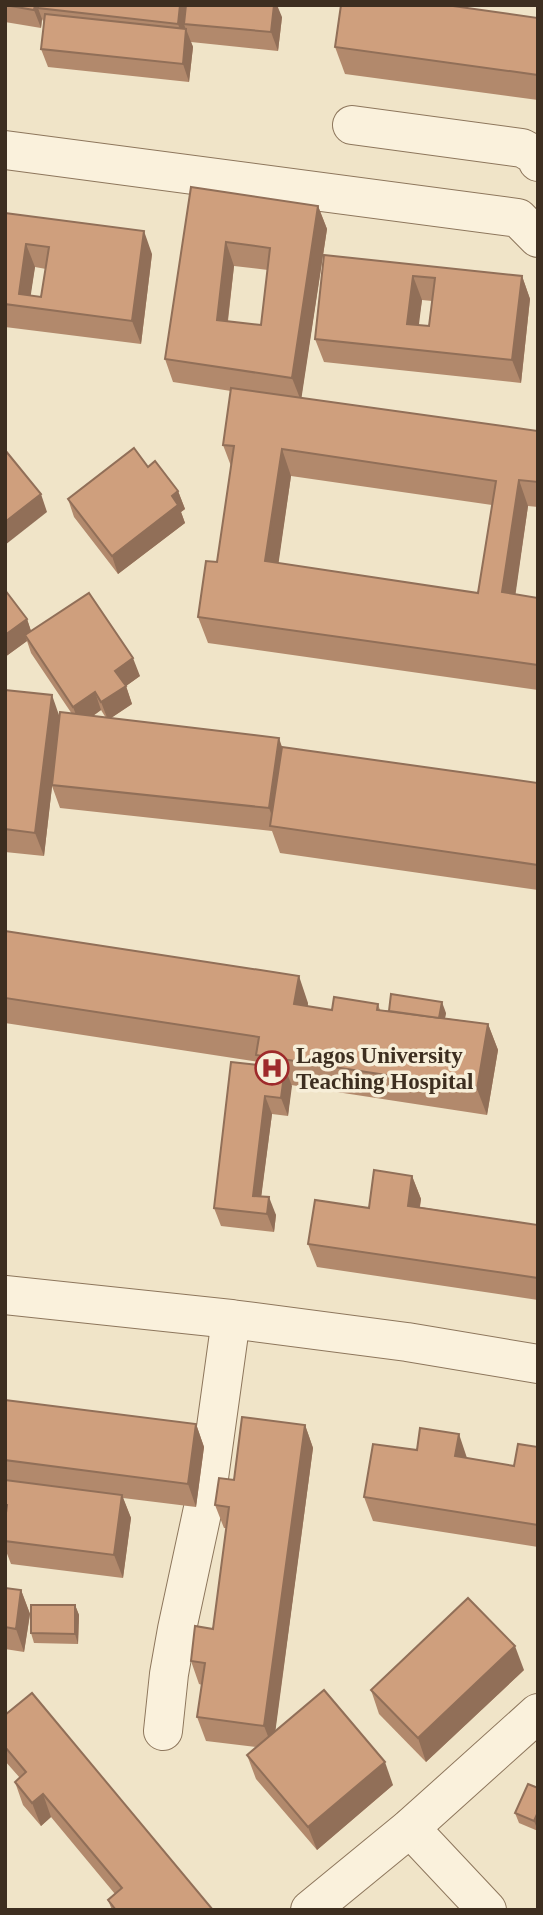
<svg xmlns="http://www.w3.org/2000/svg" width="543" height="1915" font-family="'Times New Roman',serif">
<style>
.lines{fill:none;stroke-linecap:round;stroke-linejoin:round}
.minor-casing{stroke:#8d765c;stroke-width:40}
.minor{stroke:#faf1dc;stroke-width:38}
.wall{fill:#b2896c;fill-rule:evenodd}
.shaded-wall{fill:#916f58}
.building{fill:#cf9f7d;stroke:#916f58;stroke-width:2;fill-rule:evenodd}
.labels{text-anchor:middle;stroke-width:7;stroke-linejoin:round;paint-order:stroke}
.poi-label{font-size:23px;font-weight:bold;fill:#3d2e20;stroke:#f7eed8;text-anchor:start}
</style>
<rect width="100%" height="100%" fill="#f0e4c8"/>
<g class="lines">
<defs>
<g id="minor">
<path d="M352,125l170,23 13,7 3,7"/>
<path d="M5,150l513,68 20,20"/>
<path d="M5,1295l226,24 176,23 131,22"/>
<path d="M163,1731l6,-57 8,-45 31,-144 23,-166"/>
<path d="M410,1828l77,82"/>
<path d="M310,1910l100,-82 128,-115"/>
</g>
</defs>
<!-- minor casing -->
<use href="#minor" class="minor-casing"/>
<!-- minor -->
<use href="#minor" class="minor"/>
</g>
<!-- wall -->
<g class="wall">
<path d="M5,5l277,12 -4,34 -87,-9 2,5 -4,35 -141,-15 -7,-18 3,-26 -2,-4 -1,9 -36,-6z"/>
<path d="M538,18v82l-193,-26 -10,-27z"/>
<path d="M191,187l127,19 9,23 -26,169 237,33v76l-10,-1 -13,88 23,4v92l-330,-47 -10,-26 19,-55 14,-96 -8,-21 8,-54 -58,-9 -8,-23zM234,266l34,4 -7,55 -33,-4zM291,476l201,29 -14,88 -200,-30z"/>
<path d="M5,213l147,41 -11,90 -136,-17zM35,267l11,2 -5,28 -11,-1z"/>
<path d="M324,255l198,21 8,23 -9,84 -197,-21 -9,-23zM422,300l10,1 -3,25 -11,-1z"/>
<path d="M178,491l7,18 -4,3 4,11 -67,51 -44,-57 -6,-18z"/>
<path d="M27,619l4,12 109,45 -14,10 6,18 -21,14 171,29 256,36v107l-258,-37 -8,-22 -212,-23 -8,-22 -8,70 -39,-4v-162l55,27 12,-3 -41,-61 -4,-12 -22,16zM101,710l5,8 -13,-2z"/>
<path d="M5,931l303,72v4l24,3 46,-6 2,6 66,3 -1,5 43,6 10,26 -11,65 -196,-30 -3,31 -16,-2 -11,82 15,19 -2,17 -53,-6 -7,-18 46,-143 -1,-3 -254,-39z"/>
<path d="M412,1176l9,23 -1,8 118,18v75l-221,-33 -9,-23 61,-36z"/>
<path d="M5,1400l191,24 8,23 -8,60 -73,-9 8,20 -8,60 -112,-14 -5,-13 -1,5z"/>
<path d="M305,1425l8,23 -38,283 118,54 -76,65 -61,-71 -9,-24 10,-8 -51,-6 -9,-24 5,-32 -3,-1 -8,-23 22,-32 13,-101h-2l-9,-23 19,-25z"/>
<path d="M538,1447v100l-165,-26 -9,-24 103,-39 47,8z"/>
<path d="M5,1588l16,2 9,24 -6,38 -19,-3z"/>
<path d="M75,1605l4,10 -1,29 -44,-1 -3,-10z"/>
<path d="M524,1670l-98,92 -47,-48 -8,-24z"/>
<path d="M5,1715l208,195h-101l-4,-10 7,-6 -64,-77 -10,9 -18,-21 -8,-23 5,-4 -15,-17z"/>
<path d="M538,1788v43l-19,-8 -4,-10z"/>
</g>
<!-- shaded-wall -->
<g class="shaded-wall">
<path d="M35,5h9l-6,3 4,11 -1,9 -7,-18z"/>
<path d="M180,5h9l-5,19 2,6 -2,12 -6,-18z"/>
<path d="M274,5h3l5,12 -4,34 -7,-19z"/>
<path d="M186,29l7,18 -4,35 -6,-18z"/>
<path d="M318,206l9,23 -26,172 -9,-23z"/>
<path d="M144,231l8,23 -11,90 -9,-23z"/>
<path d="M226,242l8,24 -9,77 -8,-23z"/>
<path d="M26,244l9,23 -6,40 -10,-13z"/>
<path d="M413,276l9,24 -6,48 -9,-24z"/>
<path d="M522,276l8,23 -9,84 -9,-23z"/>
<path d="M282,449l9,27 -16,112 -10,-27z"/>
<path d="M519,480l9,26 -16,113 -10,-27z"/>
<path d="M178,491l7,18 -4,3 4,11 -67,51 -6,-18 60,-60z"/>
<path d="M41,494l6,18 -42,33v-23z"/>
<path d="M27,619l6,18 -8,-2 2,6 -22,16v-22z"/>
<path d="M133,658l7,18 -14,10 6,18 -24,16 -7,-18 14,-31z"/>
<path d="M95,692l6,18 -21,15 -7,-18z"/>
<path d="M52,695l8,23 -16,138 -9,-23z"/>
<path d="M279,738l8,24 -11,65 -7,-19z"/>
<path d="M299,976l9,27 -4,28 -10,-27z"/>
<path d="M442,1002l4,11 -6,30 -3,-10z"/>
<path d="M488,1024l10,26 -11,65 -10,-26z"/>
<path d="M285,1068l7,18 -4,30 -7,-18z"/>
<path d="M265,1096l7,18 -13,100 -6,-18z"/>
<path d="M412,1176l9,23 -5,30 -8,-23z"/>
<path d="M269,1197l7,18 -2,17 -7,-18z"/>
<path d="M196,1424l8,23 -8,60 -8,-23z"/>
<path d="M305,1425l8,23 -40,301 -9,-23z"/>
<path d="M459,1434l8,24 -3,22 -9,-24z"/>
<path d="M122,1495l9,23 -8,60 -9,-23z"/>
<path d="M21,1590l9,24 -6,38 -8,-23z"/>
<path d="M75,1605l4,10 -1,29 -3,-10z"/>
<path d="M515,1646l9,24 -98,92 -8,-24z"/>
<path d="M385,1762l8,23 -76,65 -9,-23z"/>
<path d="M43,1794l8,23 -10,9 -9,-23z"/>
<path d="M536,1818l2,5v8l-4,-10z"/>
</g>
<!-- building -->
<g class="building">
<path d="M5,5h30l-1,5z"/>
<path d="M38,5h142l-2,19 -140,-16z"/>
<path d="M186,5h88l-3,27 -87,-8z"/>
<path d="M341,5h105l92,13v57l-203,-28z"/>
<path d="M45,14l141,15 -3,35 -142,-15z"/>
<path d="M191,187l127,19 -26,172 -127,-19zM226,242l44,6 -9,77 -44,-5z"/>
<path d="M5,213l139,18 -12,90 -127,-17zM26,244l23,3 -8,50 -22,-3z"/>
<path d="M324,255l198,21 -10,84 -197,-21zM413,276l22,2 -6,48 -22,-2z"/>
<path d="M231,388l307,43v51l-19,-2 -17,112 36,6v67l-340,-48 8,-56 11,1 17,-116 -11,-1zM282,449l214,32 -18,112 -213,-32z"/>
<path d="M134,448l14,19 7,-6 23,30 -6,5 6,9 -66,51 -44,-57z"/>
<path d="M5,450l36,44 -36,28z"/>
<path d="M5,590l22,29 -22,16z"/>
<path d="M89,593l44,65 -18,13 11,15 -25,16 -6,-10 -22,15 -48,-72z"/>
<path d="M5,690l47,5 -17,138 -30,-4z"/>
<path d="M60,712l219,26 -10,70 -217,-23z"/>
<path d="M282,747l256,36v82l-268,-39z"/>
<path d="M5,931l294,45 -5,28 38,6 2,-13 44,7 -1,6 111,14 -11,65 -221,-34 3,-18 -254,-39z"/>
<path d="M391,994l51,8 -3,16 -50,-7z"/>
<path d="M231,1062l54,6 -4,30 -16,-2 -12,100 16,1 -2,17 -53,-6z"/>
<path d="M374,1170l38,6 -4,30 130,19v53l-230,-34 7,-44 54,8z"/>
<path d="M5,1400l191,24 -8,60 -183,-24z"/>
<path d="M242,1417l63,8 -41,301 -67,-9 8,-54 -14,-2 4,-35 18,3 16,-122 -14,-2 4,-27 15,2z"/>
<path d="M420,1428l39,6 -4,22 59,10 4,-22 20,3v78l-174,-28 9,-53 44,6z"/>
<path d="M5,1480l117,15 -8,60 -109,-14v-20l2,-16h-2z"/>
<path d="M5,1588l16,2 -5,39 -11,-2z"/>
<path d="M468,1598l47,48 -97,92 -47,-48z"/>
<path d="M31,1605h44v29l-44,-1z"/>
<path d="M324,1690l61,72 -77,65 -61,-72z"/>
<path d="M32,1693l181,217h-97l-8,-10 14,-12 -79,-94 -11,9 -17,-21 11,-10 -21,-25v-32z"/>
<path d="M528,1784l10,4v24l-4,9 -19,-8z"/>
</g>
<!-- icons -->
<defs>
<symbol id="hospital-ring" viewBox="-11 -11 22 22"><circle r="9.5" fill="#f7eed8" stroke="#9e2a2b" stroke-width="1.5"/><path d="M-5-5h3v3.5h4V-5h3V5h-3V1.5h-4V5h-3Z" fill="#9e2a2b"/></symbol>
</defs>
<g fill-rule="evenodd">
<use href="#hospital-ring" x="253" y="1049" width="38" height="38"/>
</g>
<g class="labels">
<!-- poi labels -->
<g class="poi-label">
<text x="296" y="1063">Lagos University<tspan x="296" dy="26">Teaching Hospital</tspan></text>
</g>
</g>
<!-- border -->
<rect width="543" height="1915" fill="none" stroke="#3d2e20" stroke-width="14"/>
</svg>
